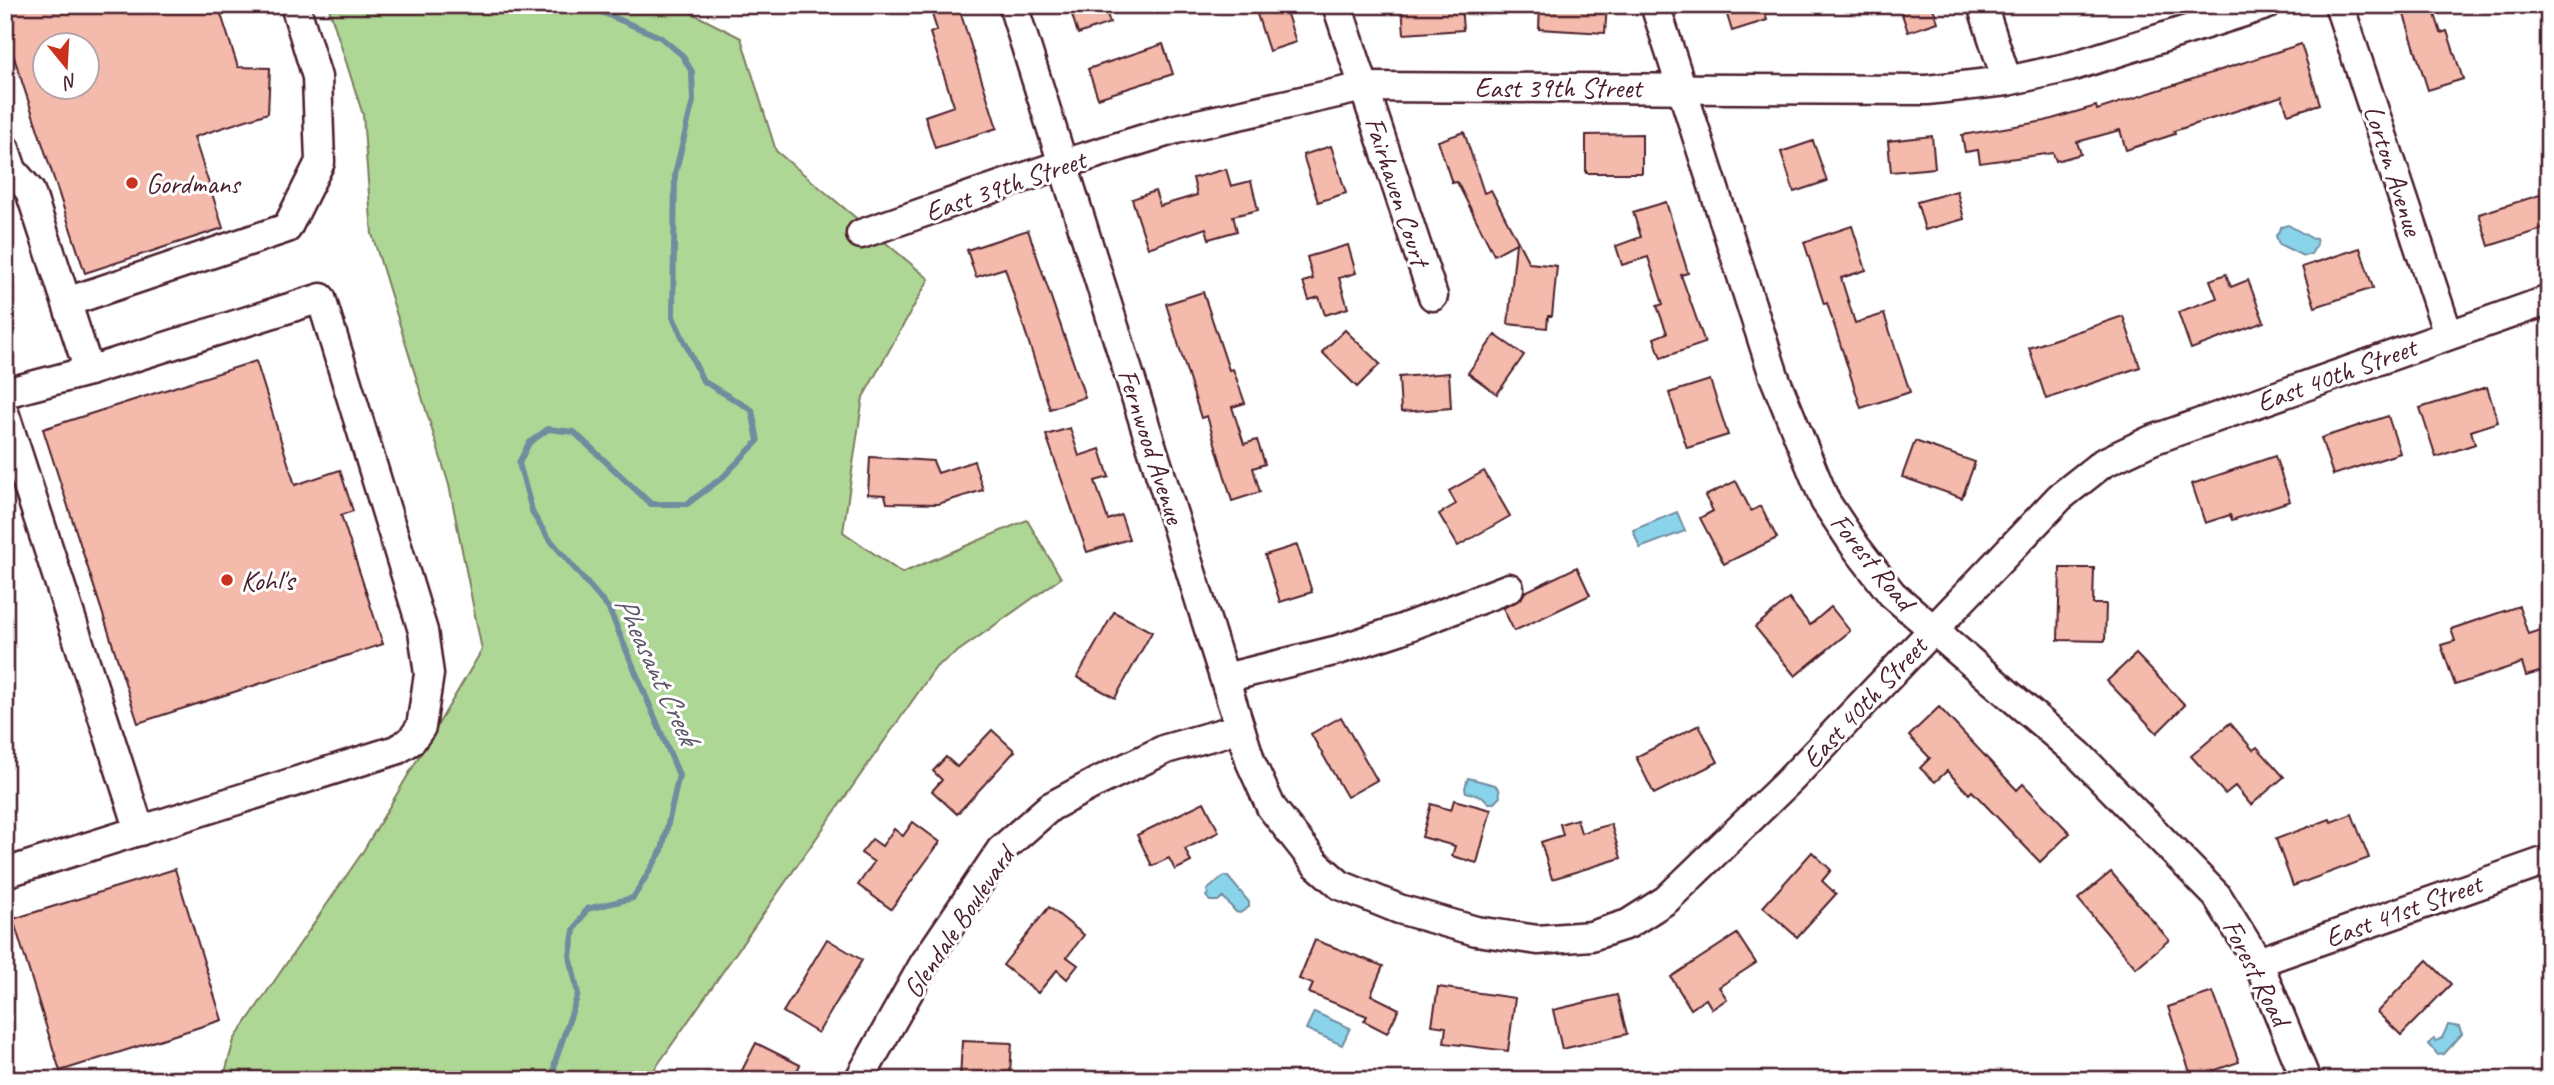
<svg xmlns="http://www.w3.org/2000/svg" width="2554" height="1085" font-family="Caveat,sans-serif">
<style>
.green{fill:#aed795;stroke:#7c7b60;stroke-width:2}
.water{fill:#8ad4eb;stroke:#708c9e;stroke-width:2}
.lines{fill:none;stroke-linecap:round;stroke-linejoin:round}
.stream{stroke:#708c9e;stroke-width:6}
.building{fill:#f4bbac;stroke:#4a1f2b;stroke-width:2;fill-rule:evenodd}
.minor-casing{stroke:#4a1f2b;stroke-width:33}
.minor{stroke:#fff;stroke-width:28}
.poi-dot{fill:#c8321e;stroke:#fff;stroke-width:2.5}
.labels{text-anchor:middle;stroke-width:6;stroke-linejoin:round;paint-order:stroke}
.street-label{font-size:28px;fill:#4a1f2b;stroke:#fff}
.poi-label{font-size:28px;fill:#4a1f2b;stroke:#fff;text-anchor:start}
.water-label{font-size:30px;font-style:italic;fill:#5d5565;stroke:#fff}
</style>
<rect width="100%" height="100%" fill="#fff"/>
<filter id="ink" filterUnits="userSpaceOnUse"><feTurbulence type="fractalNoise" baseFrequency=".0143" numOctaves="2"/><feDisplacementMap in="SourceGraphic" scale="14" xChannelSelector="R" yChannelSelector="G"/><feConvolveMatrix kernelMatrix="1 2 1 2 8 2 1 2 1" color-interpolation-filters="sRGB"/></filter>
<g filter="url(#ink)">
<!-- green -->
<path class="green" d="M328,5h348l65,33 35,113 153,128 -66,118 -20,135 59,41 125,-53 34,58 -125,89 -289,413h-424l11,-40 128,-187 120,-203 -33,-165 -77,-251 -9,-119z"/>
<!-- water -->
<g class="water">
<path d="M2288,225l25,14 3,-1 1,6 -6,10 -8,2 -24,-12 -3,-8 5,-9z"/>
<path d="M1677,512l8,19 -45,17 -7,-18z"/>
<path d="M1468,778l27,7 4,4 1,8 -6,6h-5l-6,-6 -17,-5 -1,-4z"/>
<path d="M1224,876l4,1 21,25v5l-9,6 -4,-1 -13,-15 -5,4h-8l-4,-5 2,-2 -1,-4z"/>
<path d="M1314,1012l36,16 -8,17 -36,-16z"/>
<path d="M2448,1025l11,2 3,7 -18,20 -6,1 -9,-11 5,-5 2,2 6,-3z"/>
</g>
<g class="lines">
<!-- stream -->
<path class="stream" d="M553,1080l2,-18 23,-68 -8,-38 4,-26 13,-21 46,-11 29,-48 17,-75 -70,-166 -62,-73 -14,-22 -14,-51 10,-20 19,-14 26,3 77,72h36l36,-27 35,-36 -6,-31 -49,-29 -30,-64 2,-143 18,-73 -1,-29 -10,-17 -22,-18 -75,-32"/>
</g>
<!-- building -->
<g class="building">
<path d="M5,5h213l20,62 32,1 -2,45 -74,24 29,91 -138,45 -80,-243zM46,46h42v42h-42z"/>
<path d="M929,5h29l39,123 -62,20 -10,-32 29,-10 -24,-73 7,-3z"/>
<path d="M1069,5h35l6,18 -32,11z"/>
<path d="M1254,5h30l12,37 -27,9z"/>
<path d="M1402,5h59l2,25 -59,4z"/>
<path d="M1540,5h67l-2,28 -66,-4z"/>
<path d="M1724,5h38l5,15 -35,11z"/>
<path d="M1899,5h33l6,17 -30,10z"/>
<path d="M2401,5h31l9,28 6,-2 16,48 -35,11z"/>
<path d="M1163,44l10,30 -75,24 -10,-29z"/>
<path d="M2301,44l19,60 -32,10 -6,-18 -108,35 1,3 -49,16 -6,-20 -43,12 4,12 -25,7 -3,-8 -73,10 -2,-13 -13,2 -3,-17 83,-14 51,-15 1,4z"/>
<path d="M1464,132l20,61 7,-3 38,73 28,3 -5,50h-4l-1,12 -39,-4 8,-81 -22,12 -37,-73 -5,1 -14,-42z"/>
<path d="M1642,134v39h-56v-38z"/>
<path d="M1932,136l3,32 -44,4 -3,-31z"/>
<path d="M1813,141l14,40 -33,11 -13,-40z"/>
<path d="M1331,146l15,47 -28,9 -15,-47z"/>
<path d="M1226,169l5,17 20,-5 7,29 -25,6 4,15 -28,8 -3,-11 -58,20 -16,-49 23,-8 5,15 37,-11 -4,-17z"/>
<path d="M1957,191l7,28 -39,11 -8,-28z"/>
<path d="M2549,192v35l-60,19 -10,-32z"/>
<path d="M1666,202l22,71 -7,2 24,68 -44,15 -7,-20 13,-5 -10,-27 6,-2 -15,-47 -26,8 -6,-19 25,-9 -8,-25z"/>
<path d="M1852,226l14,44 -25,8 14,45 29,-9 26,78 -49,16 -34,-105 -3,1 -20,-62z"/>
<path d="M1028,230l57,167 -35,12 -45,-141 -29,9 -9,-27z"/>
<path d="M1348,245l8,28 -17,5 9,30 -23,7 -6,-18 -10,3 -6,-18 10,-3 -6,-22z"/>
<path d="M2360,248l13,40 -58,19 -13,-40z"/>
<path d="M2226,274l5,13 17,-7 16,42 -73,27 -13,-37 39,-14 -7,-18z"/>
<path d="M1203,292l26,78 4,-1 12,34 -13,4 12,37 13,-4 8,24 -12,4 7,24 -28,9 -25,-85 -6,2 -35,-114z"/>
<path d="M2123,316l17,51 -94,32 -17,-51z"/>
<path d="M1345,330l35,34 -23,23 -35,-35z"/>
<path d="M1495,335l29,20 -27,39 -29,-21z"/>
<path d="M256,361l39,124 45,-15 13,41 -12,4 42,129 -245,79 -95,-294z"/>
<path d="M1449,373l2,35 -50,4 -2,-35z"/>
<path d="M1710,380l18,55 -41,13 -18,-55z"/>
<path d="M2487,387l11,35 -27,9 4,13 -39,13 -16,-49z"/>
<path d="M2388,416l12,37 -67,22 -12,-37z"/>
<path d="M1070,428l9,28 21,-7 9,28 -14,4 13,39 13,-5 8,24 -42,13 -41,-117z"/>
<path d="M1915,441l60,21 -13,36 -60,-21z"/>
<path d="M2275,456l15,45 -58,19 -2,-5 -25,8 -13,-39z"/>
<path d="M870,457l63,4 5,12 36,-12 9,29 -45,14 -51,-1 -2,-8 -17,-1z"/>
<path d="M1484,471l26,45 -52,30 -19,-32 17,-10 -7,-13z"/>
<path d="M1736,481l15,30 10,-5 16,32 -53,26 -24,-46 13,-7 -8,-15z"/>
<path d="M1297,545l15,47 -32,10 -15,-47z"/>
<path d="M1577,567l13,28 -76,36 -11,-23 18,-9 4,-7z"/>
<path d="M2060,568h34l-1,36h13l-1,37 -47,-1z"/>
<path d="M1789,599l21,26 21,-18 19,24 -55,45 -40,-49z"/>
<path d="M2519,606l9,28 15,-5 6,19v21l-23,7 -4,-13 -67,22 -14,-40 14,-4 -4,-12z"/>
<path d="M1114,612l38,20 -37,66 -38,-21z"/>
<path d="M2136,654l49,51 -28,28 -50,-52z"/>
<path d="M1939,707l78,83 6,-6 47,49 -30,29 -68,-71 -3,3 -22,-23 -12,11 -15,-14 10,-10 -21,-22z"/>
<path d="M1341,717l36,63 -30,17 -36,-63z"/>
<path d="M2230,723l23,27 4,-3 27,30 -33,28 -16,-19 -10,8 -34,-38z"/>
<path d="M1699,725l19,37 -64,32 -18,-37z"/>
<path d="M992,730l23,21 -58,63 -25,-23 10,-11 -9,-9 13,-14 11,10z"/>
<path d="M1454,800l37,10 -14,53 -25,-7 3,-10 -33,-9 9,-33 20,6z"/>
<path d="M1204,802l15,30 -34,17 6,13 -16,8 -6,-12 -17,8 -15,-31z"/>
<path d="M2352,814l17,44 -76,28 -17,-47 54,-20 1,3z"/>
<path d="M1577,819l4,14 30,-9 10,34 -69,21 -11,-37 22,-7 -3,-11z"/>
<path d="M913,822l27,20 -49,67 -33,-24 16,-23 -13,-9 11,-14 10,7 12,-17 9,7z"/>
<path d="M1812,852l19,18 -9,11 14,13 -39,43 -34,-30z"/>
<path d="M175,869l47,151 -162,51 -47,-152z"/>
<path d="M2111,872l58,68 -33,28 -58,-69z"/>
<path d="M1049,907l35,28 -17,22 11,8 -11,14 -10,-9 -19,23 -35,-28z"/>
<path d="M1737,934l19,29 -37,24 8,12 -15,10 -6,-10 -15,10 -20,-32z"/>
<path d="M827,939l35,21 -44,73 -35,-21z"/>
<path d="M1315,940l68,26 -12,29 28,14 -12,24 -23,-12 3,-5 -58,-23 4,-9 -14,-5z"/>
<path d="M2427,960l24,24 -50,51 -24,-23z"/>
<path d="M1438,987l77,11 -7,53 -64,-8 2,-16 -14,-2z"/>
<path d="M2213,992l26,70 -47,16 -24,-71z"/>
<path d="M1617,995l10,39 -65,15 -9,-39z"/>
<path d="M962,1041l50,2 -2,30h-6l-1,7h-43z"/>
<path d="M756,1043l44,22 -8,15h-55z"/>
</g>
<g class="lines">
<defs>
<g id="minor">
<path d="M1013,5l238,758 20,44 45,57 24,21 59,24 77,22 62,9 53,-4 37,-12 38,-24 124,-120 270,-283 43,-34 49,-23 397,-140"/>
<path d="M1337,5l96,291"/>
<path d="M1655,5l119,371 51,125 30,45 37,48 187,161 138,141 41,66 48,118"/>
<path d="M1982,5l25,76"/>
<path d="M2339,5l109,329"/>
<path d="M5,149l7,21 18,21 59,180"/>
<path d="M861,234l202,-70 113,-35 188,-42 563,3 80,-9 63,-14 196,-62"/>
<path d="M67,302l220,-74 33,-66 -3,-85 -22,-72"/>
<path d="M5,393l84,-22 232,-73 102,333 6,43 -8,53 -10,14 -15,9 -391,123"/>
<path d="M5,415l135,416"/>
<path d="M1225,678l113,-28 61,-20 110,-42"/>
<path d="M2258,962l291,-102"/>
<path d="M859,1080l65,-116 77,-114 49,-43 45,-24 71,-34 74,-21"/>
</g>
</defs>
<!-- minor casing -->
<use href="#minor" class="minor-casing"/>
<!-- minor -->
<use href="#minor" class="minor"/>
</g>
</g>
<!-- markers -->
<g class="poi-dot">
<circle cx="132" cy="183" r="7"/>
<circle cx="227" cy="580" r="7"/>
</g>
<g class="labels">
<!-- street labels -->
<g class="street-label">
<text x="1558" y="97">East 39th Street</text>
<text transform="translate(2394 170) rotate(72)" y="10">Lorton Avenue</text>
<text transform="translate(1005 185) rotate(-19)" y="10">East 39th Street</text>
<text transform="translate(1398 191) rotate(72)" y="10">Fairhaven Court</text>
<text transform="translate(2336 374) rotate(-20)" y="10">East 40th Street</text>
<text transform="translate(1152 446) rotate(72)" y="10">Fernwood Avenue</text>
<text transform="translate(1873 561) rotate(51)" y="10">Forest Road</text>
<text transform="translate(1864 702) rotate(-47)" y="10">East 40th Street</text>
<text transform="translate(2403 910) rotate(-20)" y="10">East 41st Street</text>
<text transform="translate(958 922) rotate(-56)" y="10">Glendale Boulevard</text>
<text transform="translate(2257 972) rotate(63)" y="10">Forest Road</text>
</g>
<!-- poi labels -->
<g class="poi-label">
<text x="146" y="193">Gordmans</text>
<text x="241" y="590">Kohl's</text>
</g>
<!-- water labels -->
<g class="water-label">
<text transform="translate(657 670) rotate(65)" y="10">Pheasant Creek</text>
</g>
</g>
<!-- margin -->
<rect width="2554" height="1085" fill="none" stroke="#fff" stroke-width="28"/>
<rect x="14" y="14" width="2526" height="1057" fill="none" stroke="#4a1f2b" stroke-width="2.5" filter="url(#ink)"/>
<!-- north arrow -->
<g transform="translate(66 66) rotate(162)"><circle r="33" fill="#ffffff" stroke="#b7a5aa" stroke-width="2"/>
<path d="M0-5L12 26L0 18L-12 26Z" fill="#c8321e"/>
<text y="-10" font-size="19" font-weight="bold" text-anchor="middle" fill="#4a1f2b">N</text>
</g>
</svg>
